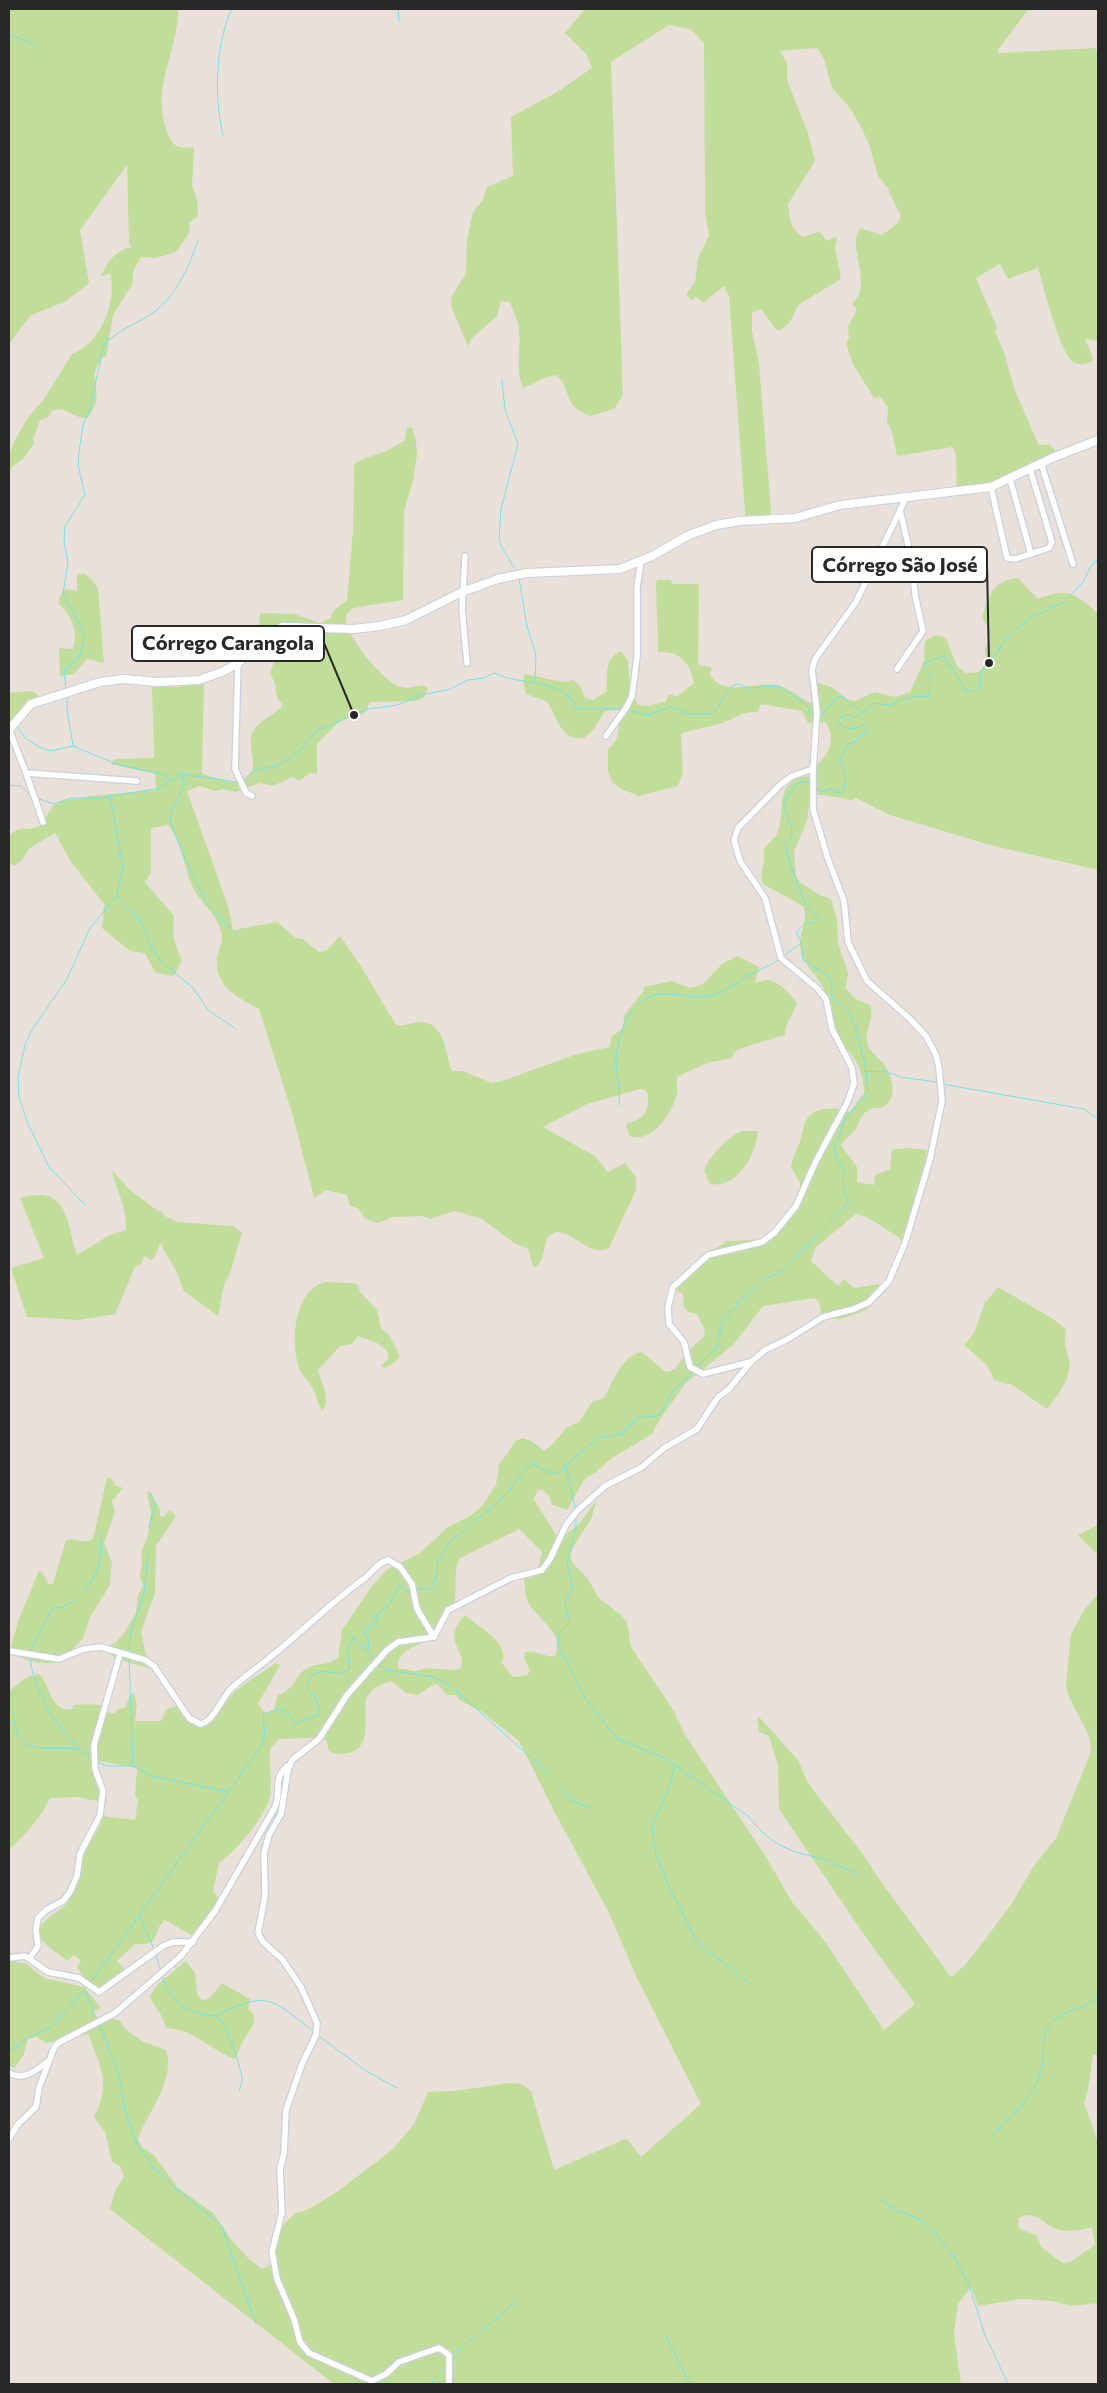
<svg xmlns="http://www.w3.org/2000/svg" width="1107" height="2393" font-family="Commissioner,sans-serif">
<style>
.green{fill:#c0de99;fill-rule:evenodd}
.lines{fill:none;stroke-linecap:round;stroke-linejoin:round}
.stream{stroke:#72e2e8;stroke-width:1}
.minor-casing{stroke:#c9d0da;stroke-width:8}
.tertiary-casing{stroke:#c9d0da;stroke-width:10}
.minor{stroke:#fff;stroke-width:5.5}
.tertiary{stroke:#fff;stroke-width:8}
.leader{fill:none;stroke:#282828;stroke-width:2}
.callout-dot{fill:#282828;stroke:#fff;stroke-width:2}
.callout{fill:#fff;stroke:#282828;stroke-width:2}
.callout-label{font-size:20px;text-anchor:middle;font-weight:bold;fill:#282828}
</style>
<rect width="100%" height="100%" fill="#eae0da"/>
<!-- green -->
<g class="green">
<path d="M9,9h169c1,40 -27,78 -12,119 2,6 4,13 9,17 6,4 13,2 19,3l-2,38 5,14 1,16 -9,7 1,9 -14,20 -21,6 -14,-1 -8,15v11l-20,32 -7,42h-4c-2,5 -6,10 -7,15 -1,18 8,28 -8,46 -13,1 -22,-13 -35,-7l-5,7 -7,2 -7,19 1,5 -11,15 -10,7 -4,5v8v-24l5,-13 13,-23 17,-20 28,-45c29,-11 45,-52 38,-81l-9,4c5,-15 15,-27 31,-30l-3,-4 -2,-78 -47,65 9,53 -23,18 -36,15 -21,28z"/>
<path d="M585,9h209l7,1 5,-1h220l2,1 -30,40 1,3 97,-5 2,9v284l-13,-2 9,21c-6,3 -12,6 -19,3 -15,-7 -31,-76 -37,-95l-30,11 -8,-15 -24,14 21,49 -2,5 9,20 10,36 22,51 3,6 10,-1 11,12 -69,30 -34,4 -1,-35 -3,-8 -56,9 -5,-24 -5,-11 1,-14 -8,-10 -6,1 -21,-34 -7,-21 3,-5 -1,-12 9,-16 -5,-7c19,-14 2,-45 4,-64 0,-4 3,-8 4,-11l22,7 16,-12 3,-7 -14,-29 -9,-11 -9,-32 -8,-17 -11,-19 -18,-20 -8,-29 -7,-11 -37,3 7,12v17l21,53 7,28 -27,43c2,15 2,25 15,33l15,-5 3,1 5,8 11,-5 -2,12 6,31 -43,26 -8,17 -9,8h-5l-15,-21 -9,3v19l7,33 12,145 -1,15 -24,1 -17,-229 -5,-10 -21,17 -7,-6 -5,3 -5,-6 9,-12 3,-24 11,-22 -4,-24 -1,-169 -12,-13 -23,-5 -58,37 12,333 -9,14 -24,7c-6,-3 -14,-6 -18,-12 -6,-10 -6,-21 -16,-29 -11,1 -22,9 -33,13 -8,-20 -2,-39 -4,-59 -1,-9 -6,-18 -9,-27l-9,-1 -4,15 -25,22 -4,8 -17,-40 1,-10 14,-23 1,-33 6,-28 9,-11 5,-14 26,-11 -2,-59 46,-25 35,-24 -6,-14 -21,-21z"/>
<path d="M412,427l4,14 1,14 -4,26 -9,30 -1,89 -50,8c-2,2 -4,3 -6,5 -9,16 35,65 49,72 9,5 17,2 26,0l6,3 -4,10 -9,3 -45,1 -5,11 -24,7 -24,24v30l-7,-1 -11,8 -7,-4 -19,9 -13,-3 -24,9 -13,-3 -9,2 -14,-5 -13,5 41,115 5,24 44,-8 19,16 7,1 16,13 8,-2 13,-14 19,27 37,62c8,2 15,-3 24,-3 26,0 25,32 32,49h11l29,12 10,-2 75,-27 33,-7 1,-10 12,-9 1,-12 20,-26v-3l28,-6 18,7 12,-3 20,-21 15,-8 22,11 -4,15c4,1 8,-2 12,-2 12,1 23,14 30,23 -3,11 -13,21 -12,32l-34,10 -15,6 -4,7 -25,5 -30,14c-1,7 2,14 -1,20 -5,18 -26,47 -46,39l-4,-10 1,-3c18,-3 24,-15 20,-32l-7,-2 -53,15 -44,23 52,29 13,16 17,-9 11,14v13l-27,58c-19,10 -35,-17 -54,-16l-8,5 -5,22 -6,8 -3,-1 -5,-17 -14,-6 -32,-24 -23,-7 -5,-1 -23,8 -9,-3 -30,1 -14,6 -13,-4 -7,-11 -8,-2 -3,-11 -21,-5 -12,8 -21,-82 -34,-107c-22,-12 -45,-23 -42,-52 1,-7 6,-15 5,-22 -2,-15 -16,-28 -24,-39 -15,-21 -13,-51 -30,-71l-17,3v44l-6,10 29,34c-2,17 0,28 8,44l-8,16 -19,-3 -10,-20 -15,-2 -28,-23 2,-24 -33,-42 -16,-29 -25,15 -9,13 -7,5 -5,-4v-26c14,-13 14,-4 28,-9 10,-3 9,-17 19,-23 11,-8 22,-2 33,-8l67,-6 -1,-16 -44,-10 3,-5 40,-1 -2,-72 24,1 28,-4 -2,90c17,7 51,21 51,-12 -1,-9 -4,-18 -1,-27 4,-11 20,-19 29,-26l1,-4 -5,-6 -2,-15 -5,-10 5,-14v-7l-16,-25 1,-14 34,1 26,9 10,-4 4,-9 13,-10 6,-70 1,-66 9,-5 24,-8 18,-11 2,-12z"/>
<path d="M77,574h9l12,13 6,76 -17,-4 -13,15 -14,2 -1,-28 14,1c6,-17 -2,-34 -14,-45v-6l6,-9 12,2z"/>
<path d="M1018,578l20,21c32,-12 35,-6 60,14v257l-108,-25 -100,-30 -34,-17 -4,2 -42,-7 -3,28 -13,30 2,26 4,5 18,12 13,5 6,21 1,23 10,30 -2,16 8,9 16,7c5,12 -5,25 -3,38 2,8 11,14 17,21 7,9 14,32 2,41 -5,5 -11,1 -17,5 -10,5 -9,14 -15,21 -5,5 -9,8 -13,14l16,22v15l17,3 1,-10 15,-6 2,-20 18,-1 17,2 -7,50 -13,43c-12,-7 -40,-29 -51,-29l-40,33 -5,14 27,25 6,-7 10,9 24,-4 11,4 -23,22 -25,9h-13l-14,8c6,-10 11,-20 1,-29l-52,8 -29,38 -48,39 -26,36 -8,15 -40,24 -17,15 -10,5 -18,32 -16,-6 -1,-7 -7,-7h-5l-4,9 25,41 22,-18 16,-23 -6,20 -19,30 -2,7 2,6 16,17 11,19 22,17 6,7 4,25 43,64 10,22 82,124 26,45 32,38 60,90 31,-26 -46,-62 -90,-133 -1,-44 -9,-29 -10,-4 -2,-13 2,-2 39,43 10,23 60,78 6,11 77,105 13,-11 20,-25 28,-38 21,-36 23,-29 33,-81 2,-7 -2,-14 -21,-41 -2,-10 5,-51 14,-25 13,-15v461h-5l-5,35 -4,13 14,39v161l-27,3 -19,-5 -31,-2 -43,7 -7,-19 -13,17 -4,29 7,51h-627l-224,-175 5,-18 9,-15 -4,-10 -8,-4 -7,-30 -11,-15c18,-35 6,-51 -6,-83l-42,9 -9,-6 -9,1 -4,16 -10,14 -5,-2v-117l8,14h8l19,15 40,9 17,21 -8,4 9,11 9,-5 9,3 5,8 17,12 24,9c10,32 -19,61 -28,89l4,8 12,8 24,33 35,25 17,25 19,21 13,10 8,-4 2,-25 15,-19 7,-7 15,-5 28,-17 56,-43 21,-25 14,-32 27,-1 54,-8 13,1 9,7 23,79 71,-31 3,1 13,17 60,-53 -64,-126 -28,-65 -57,-106 -33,-66 -38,-30 -22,-11 -3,-5h-9l-10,-11 -4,1 -15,10 -12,-2 -15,-12 -17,7 -8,10c-3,19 7,50 -18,55 -7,2 -12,1 -19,-2l-3,-12 -6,2 -8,-3 -33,1 -8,9 -1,5c0,14 2,29 0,43 -4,20 -34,55 -51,67l-6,28 9,13 -29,32 -28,-16c-15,13 -2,26 -30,24l-18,17 9,9 -26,20 -14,-10 -9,-13 4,-7 -7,-5 -6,6c-9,-7 -27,-17 -30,-29 5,-15 21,-18 30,-30 10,-14 9,-28 15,-44 5,-15 16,-27 20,-42l32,4 3,-20 -3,-4 2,-28 -43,-8 12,43 -28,-6 -28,1c-10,21 -25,37 -41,52v-159l18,-14 12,-3c12,12 12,39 33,35l2,-4 16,-1 15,2v5l9,3 4,-5 7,-1 5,-13 4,-2 3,12 -2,16h26l6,-12 10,-3 17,20 9,2c14,-7 20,-25 31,-35 13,-13 28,-19 41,-30l5,2 -22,39 7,9 9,-3 4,-15c15,-3 17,-20 29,-27 10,-5 21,-3 31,-10l4,-28 30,-44 16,-17 32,-16 29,-27 21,-10 12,-10 14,-21 3,-21 9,-11 7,-12 8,-3 10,4 11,9 9,-7 13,-16 13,-6 13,-20 12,-4c9,-15 17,-43 38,-46l24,20 9,-3 13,-18 17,-16 -1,-7 -7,-14 -9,-2 -4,-5 -1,-12 -6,-5v-4l32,-34 18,-11 41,-2 31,-34 5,-9 -5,-15 -8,-14c1,-11 7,-18 10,-29 2,-6 2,-13 6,-19 8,-13 31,-13 43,-7l14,-19c0,-12 -4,-29 -13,-39 -6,-8 -15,-15 -20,-23 -7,-14 -2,-28 -7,-42 -5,-12 -17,-20 -21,-32 -9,-22 7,-31 0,-51l-40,-22 -2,-7 3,-17v-11c3,-5 10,-10 13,-15 10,-20 -6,-57 35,-58l-1,-4c15,-17 27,-27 15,-50l-18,1 -6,-12 -41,-7 -3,8c-19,0 -25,8 -42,13 -12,3 -23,4 -35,9l2,38 -5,14 -39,10 -20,-8 -7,-6 -4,-11v-22c13,-8 11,-26 11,-39l-14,1 -12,19 -9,8c-25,4 -26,-23 -38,-37l-20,-7 -3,-13 2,-7 38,8 10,-2 7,6 5,12 8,2 13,-8c3,-16 -4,-32 15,-41l7,10 2,27 7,16c11,4 14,1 25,-2l3,1 4,-9 8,3 17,-14c-5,-23 -14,-31 -36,-31l-2,-68 1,-4h14l1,4h27l-1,81 14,2 -2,8c15,23 44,6 66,10 12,2 23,12 34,18l4,-2 2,-19 15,5 16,12 8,2 20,-9 20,5 15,-5 14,-31 1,-20c7,-5 12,-7 21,-3l11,28 9,7 12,-1 6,-5 2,-6 -1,-13 5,-9 -2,-12 -6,-9c6,-21 11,-38 36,-40zM519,1529l23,23 -5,23 -13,4c1,7 1,17 4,23 8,17 38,31 27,54 -10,2 -18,-7 -30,-4l-1,6 6,13 -3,4 -14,2 -11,-14c8,-21 -23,-35 -37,-48 -26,27 5,37 -5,54l-7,1 -24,-2 -15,3 -16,-3c-1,-23 27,-20 39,-37 5,-8 14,-18 17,-27 4,-13 -2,-33 6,-46zM1024,2215c18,1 15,5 28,12 12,6 28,4 40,0l3,18 -25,17 -7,1 -22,-16 -4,-12 -18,-6 -1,-11z"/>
<path d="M31,691l5,2 4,6 -27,25 -4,-4v-27z"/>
<path d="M741,1131h17c-2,23 -20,58 -48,53l-6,-13c5,-15 23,-33 37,-40z"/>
<path d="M112,1170l18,20 28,21 2,-1 5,6 12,6 56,4 9,7 -12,40 -6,12 -6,31 -34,-25 -8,-20 -16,-28 -5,14 -4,3 -7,-4 -3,8 -6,3 -20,47 -36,6 -52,-3 -16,-49 33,-10 -24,-60c49,-15 46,24 57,57l31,-19 18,-6c1,-26 -10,-37 -14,-60z"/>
<path d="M325,1282l27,1 6,2 2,7 17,18 4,18 8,7 11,21 -5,6 -10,6 -4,-2 7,-7v-7l-11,-9 -19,-7 -6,8 -12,2 -22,24c3,12 13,28 5,40 -6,-4 -6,-14 -10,-21 -3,-7 -10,-12 -13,-19 -10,-26 -7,-79 25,-88z"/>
<path d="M998,1287l52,30 16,12c-2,16 -1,16 3,31 3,18 -11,35 -22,49l-35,-24 -18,-5 -7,-15 -23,-20 10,-12 11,-30z"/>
<path d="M107,1478h4l4,7 8,3 -11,13 3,11 -11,31 8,20 -2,22 -20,32 -7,21 -9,10 -5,11c-19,8 -40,4 -58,-6l-1,-4 9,-30 20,-48 4,2 5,11h5l13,-44c9,-3 18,5 27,-1z"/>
<path d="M149,1491l11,18v7l4,1 6,-7 6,6 -20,30 -1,47 -14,39 6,28 4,9 -30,-9 -16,-8 2,-6 9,-4 9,-10 11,-20 2,-17 5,-9 -3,-11 2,-12 -1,-11 7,-16 3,-24 -4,-20z"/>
<path d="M1098,1525v30l-20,-20z"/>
<path d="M186,1961l9,12 2,21 5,6 7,-1 13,-16 28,16 -2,10 5,5 2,8 -12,19 -8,18c-25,-9 -39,-29 -69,-31 -4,-17 -12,-19 -16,-32l7,-11z"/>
</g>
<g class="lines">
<!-- stream -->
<g class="stream">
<path d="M398,9l1,13"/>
<path d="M9,34l28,12"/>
<path d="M223,135c-9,-36 -8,-92 9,-126"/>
<path d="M502,380l3,30 13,34 -17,65 -2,30 2,7 14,23"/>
<path d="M519,578l8,48 9,29 -1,27"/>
<path d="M66,688l-2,-17 16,-16 4,-16 -1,-8 -20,-38 5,-30 -4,-22 1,-15 20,-31 -7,-30 1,-13 4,-27 6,-13 15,-67c11,-13 28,-19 42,-28 29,-16 41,-47 52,-76"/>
<path d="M67,697v13l6,35"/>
<path d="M628,710l20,5 23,-8 18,7h23c10,-9 12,-26 25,-30l12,4 30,-2 24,16 5,5 2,7 3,1"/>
<path d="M9,716l3,3"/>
<path d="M820,716c9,-5 10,-16 21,-20l20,15"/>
<path d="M16,725l9,13 16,10 10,3 22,-5 46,19 44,9 9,7"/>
<path d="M182,774l55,8"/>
<path d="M182,775l3,10 -15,28v7l15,39 22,45 30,32"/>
<path d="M243,780l11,-9 22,-5 13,-7 12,-9 14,-18 39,-17 14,-6 29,-4 28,-11 23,-4 20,-10 16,-2 10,-5c26,13 70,4 83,36h44"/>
<path d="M9,785l12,1 11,11"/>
<path d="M814,786l8,6 9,-3 10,4 3,-3 2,-15 -6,-14 8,-17 7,-2 12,-12 -4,-5 -9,4 -12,-2 -3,-6 1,-4 8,-2 7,3 21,-15 14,2 10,-5 18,-4 11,1 1,-23 -7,-10 20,-8 3,2 2,7 4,2 13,23 9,2 7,-6 -1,-10 4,-9 10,-10 13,-19 23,-20 34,-16 19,-20 8,-16 7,-7"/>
<path d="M110,795l13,73 -6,28 23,24 12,28 7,11 34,29 15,22 28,19"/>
<path d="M39,799l15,5 17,-6h30l59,-10 21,-14"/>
<path d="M783,956l17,-12"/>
<path d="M865,1072l20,-1 15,6 36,5"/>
<path d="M942,1084l142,25 14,10"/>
<path d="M619,1105c3,-19 -6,-38 -2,-56 6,-31 19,-58 55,-55 13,1 25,5 38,2 16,-4 29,-15 43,-23 9,-5 19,-8 27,-14"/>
<path d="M85,1205l-36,-38 -20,-41 -10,-28 -1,-21 7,-32 7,-15 35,-51 23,-51 27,-32"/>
<path d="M695,1368l21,-19 7,-30 6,-4 1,-5 5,-1 3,-9 8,-3 19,-18 20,-10 63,-66 -5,-18 1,-14 -10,-20 11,-32 23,-27 -3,-27 -10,-41 -7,-13 -17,-16 1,-10 -5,-10 -24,-15 -2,-19 -5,-8 9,-10h10l3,-3c-3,-7 -8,-10 -12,-16 -4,-7 -22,-56 -21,-61l7,-6 -1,-12 -7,-17v-6l12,-18 9,-3 6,3"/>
<path d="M566,1466l9,42"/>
<path d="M576,1520v8l-9,35 6,25 -8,14 5,20 -11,11 -1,13 26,50 28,37 8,7 45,18 83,58 15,17 13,10 19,9 32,8 30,14"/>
<path d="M149,1527l6,-22 -4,-12"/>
<path d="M414,1589h15l3,-2 5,-13 1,-13 12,-19 52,-43 24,-30 7,-5 17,9h7l36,-31 6,-4 22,-4 16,-16 19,-2 5,-3 13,-24 12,-9 6,-9"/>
<path d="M31,1650l21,-42c24,2 45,-28 48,-50 1,-8 0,-15 2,-23"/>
<path d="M368,1650l1,-11 -5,-6 12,-12 1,-7 12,-9 10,-19 9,6 3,-1"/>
<path d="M368,1651l6,9"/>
<path d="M129,1652l1,-17 14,-41 4,-43"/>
<path d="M30,1656c0,16 14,50 24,63 8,11 19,18 25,31"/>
<path d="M129,1657l4,109"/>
<path d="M378,1664l8,6 48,7 17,9 89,80 33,35 17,7"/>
<path d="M9,1707c9,9 3,24 12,33 15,14 40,5 58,10 5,2 9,6 14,9"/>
<path d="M98,1762l9,4h26l19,10 77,16"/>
<path d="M675,1766l-6,22 -17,39 4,28 14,34 28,54 53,41"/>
<path d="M140,1916l13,31"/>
<path d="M156,1956l4,13"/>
<path d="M163,1978c5,17 19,31 37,36 6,1 14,1 19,5 7,4 23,51 23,60 0,4 -2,8 -3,12"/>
<path d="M91,1982l169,-234 5,-11 -2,-23 18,-5 11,8 3,7 23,-9 2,-3 -4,-14 -9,-8c0,-21 17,-20 32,-16l11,-5 -3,-19 6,-12c6,3 10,12 14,12"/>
<path d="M85,1991l11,27"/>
<path d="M214,2016c53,-24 54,-21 99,15"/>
<path d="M100,2026l18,46 8,42 11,29 17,25 17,16 51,42 34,98"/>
<path d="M320,2037l46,34 31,17"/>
<path d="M9,2049l5,1 5,-7 32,-16 36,-40"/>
<path d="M988,2138c22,-20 46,-40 54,-70 3,-14 -2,-33 9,-45 13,-13 34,-14 47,-26"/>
<path d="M879,2198l16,11 24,10 18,16 16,20 16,30 16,50 23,49"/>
<path d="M666,2336l24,48"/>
<path d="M454,2357l5,-7 59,-50"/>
<path d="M431,2384l15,-17"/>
</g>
<defs>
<g id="minor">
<path d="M1041,463l32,101"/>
<path d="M1010,479l21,75"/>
<path d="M991,487l16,71 8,1 34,-11 3,-6 -22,-73"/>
<path d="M465,556l-3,53 5,54"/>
<path d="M238,663l-3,106 11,24 6,3"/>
<path d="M897,669l26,-38 -8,-36 -3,-33 -12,-52"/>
<path d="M9,729l17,44 111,8"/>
<path d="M606,736l20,-28 6,-12 5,-39v-69l4,-28"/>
<path d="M26,773l17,49"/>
<path d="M750,1362l-47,12 -13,-7 -6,-25 -15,-18 -1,-17 5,-20 35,-32 54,-13 13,-10 21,-26 20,-45 31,-58 7,-19 -2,-16 -20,-39 -6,-30 -9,-11 -36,-30 -16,-60 -25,-37 -6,-21 4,-12 42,-43 12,-9 21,-7"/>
<path d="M9,1651l50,8 25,-10 17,-2 44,13 9,6 35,52 11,6c12,-1 21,-24 29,-33 12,-13 26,-21 39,-32 33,-26 63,-57 97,-81 9,-7 12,-15 23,-18l12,7 12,17 5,25 17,28"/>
<path d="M9,1958l16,-2 23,16 31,6 20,14 64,-46 10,-4h20"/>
<path d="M30,1958l8,-12 -2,-16 2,-12 8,-8 17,-9 7,-9 7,-16 3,-22 20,-39 3,-24 -8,-22 -1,-24 26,-91"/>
<path d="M9,2073c15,8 26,-2 38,-11"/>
<path d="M9,2139l9,-15 18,-17 3,-19 15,-40 4,-5 57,-30 66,-57 34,-45 60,-104c7,-17 -3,-26 12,-41"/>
<path d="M449,2384v-29l-10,-7 -40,14 -13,12 -14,7 -63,-28 -9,-11 -6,-23 -17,-40 -5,-27 10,-40 -2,-43 4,-16 2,-43 16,-46 14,-29 1,-12 -16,-36 -19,-28 -19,-17 -5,-9 7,-37 -1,-43 5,-18 12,-21 7,-44 4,-10 27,-21 28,-44 40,-45 11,-8 36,-5 14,-27 63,-32 31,-8 8,-11 16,-34 11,-14 28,-25 37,-19 22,-19 33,-19 21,-32 10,-7 23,-28 14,-12 23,-11 35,-22 31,-8 15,-7 20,-21 16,-38 25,-84 12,-58 -3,-33 -3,-13 -10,-19 -17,-18 -42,-37 -19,-39 -4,-41 -16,-42 -15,-50v-40l4,-57 -5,-42 3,-11 41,-57 50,-104"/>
</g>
<path id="tertiary" d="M9,730l22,-26 69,-22 24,-3 33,3 42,-2 23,-8 16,-9 32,-30 13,-6 71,2 26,-3 26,-6 56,-28 36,-13 29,-6 93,-4 32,-13 37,-21 27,-10 24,-4 55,-3 45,-13 151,-18 61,-29 46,-18"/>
</defs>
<!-- minor casing -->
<use href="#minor" class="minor-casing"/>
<!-- tertiary casing -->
<use href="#tertiary" class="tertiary-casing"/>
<!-- minor -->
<use href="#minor" class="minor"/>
<!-- tertiary -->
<use href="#tertiary" class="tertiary"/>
</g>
<!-- callouts -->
<path class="leader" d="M989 663L987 565M354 715L324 643"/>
<g class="callout-dot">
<circle cx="989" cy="663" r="5"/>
<circle cx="354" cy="715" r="5"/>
</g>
<g class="callout">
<rect x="812" y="547" width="175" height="35" rx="5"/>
<rect x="132" y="626" width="192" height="35" rx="5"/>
</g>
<g class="callout-label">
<text x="900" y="572">Córrego São José</text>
<text x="228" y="650">Córrego Carangola</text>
</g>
<!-- border -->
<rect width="1107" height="2393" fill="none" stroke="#282828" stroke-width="20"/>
</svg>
